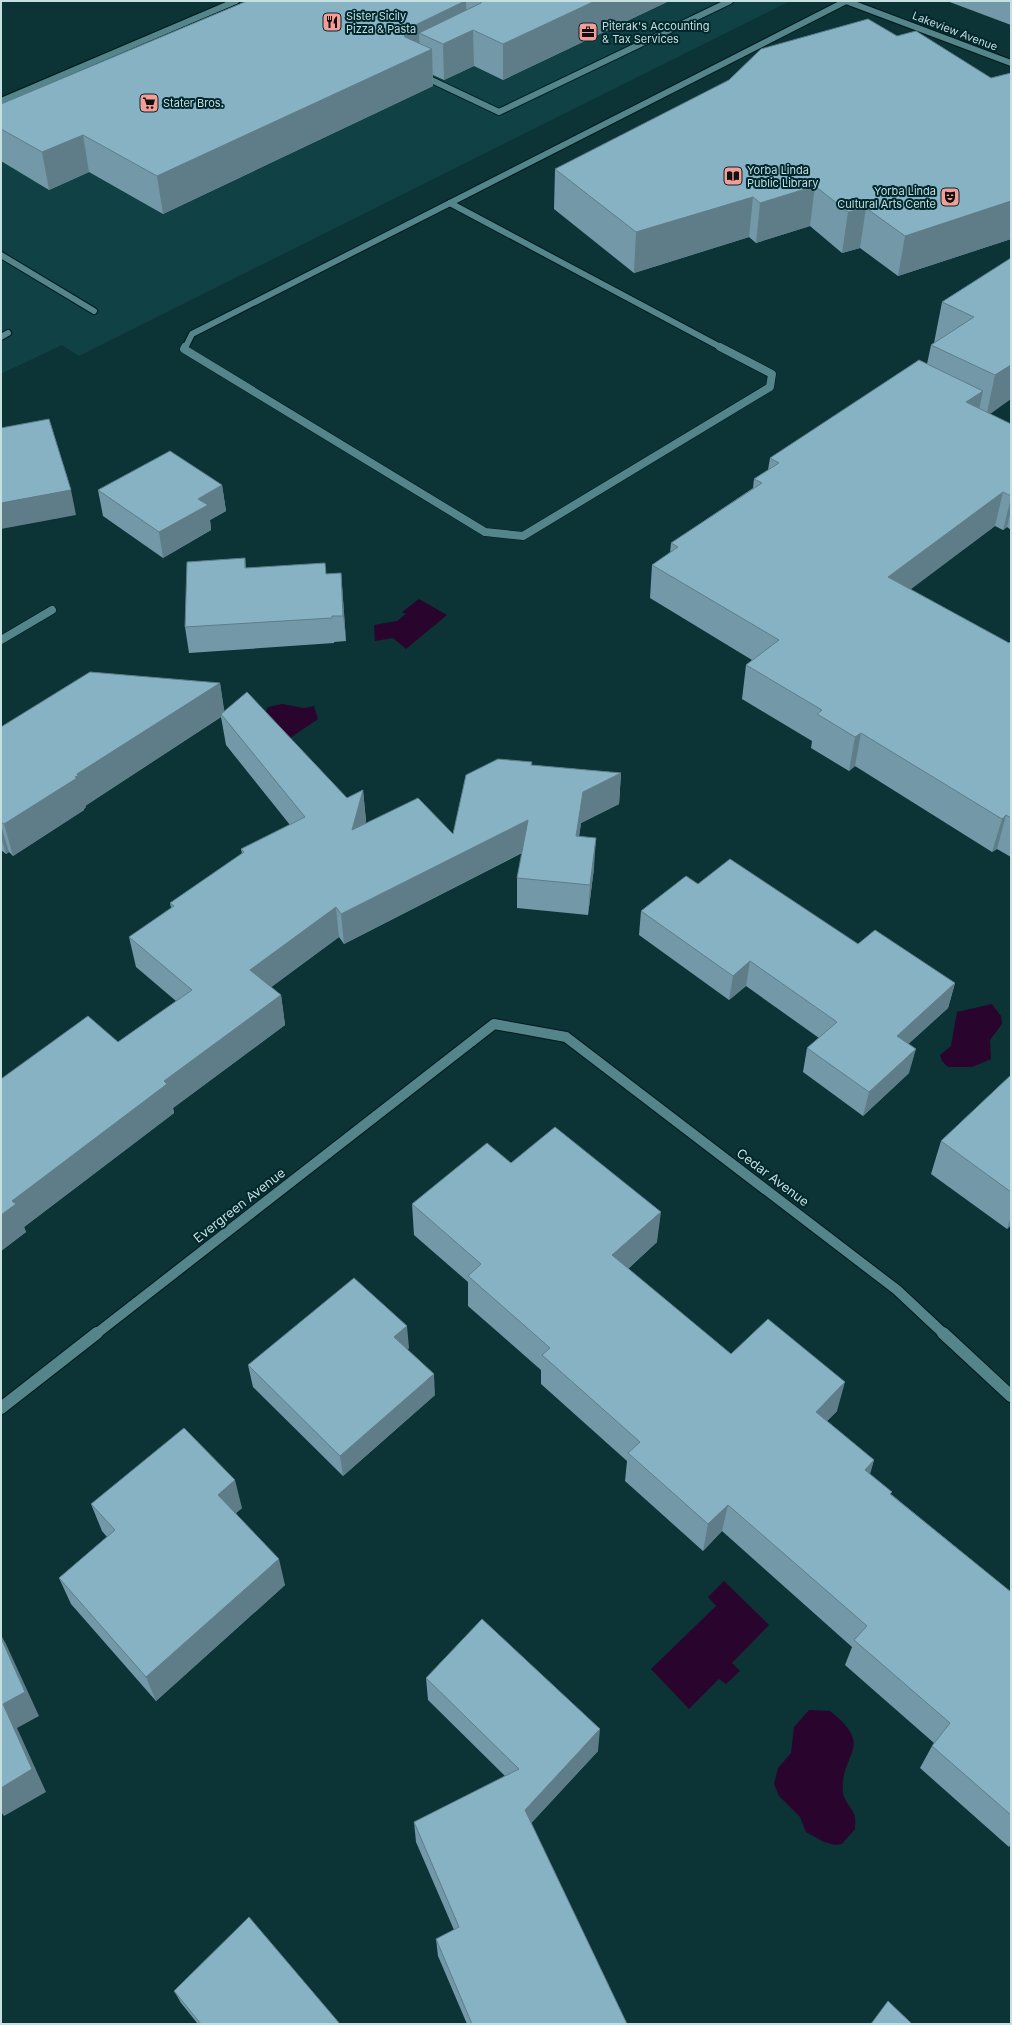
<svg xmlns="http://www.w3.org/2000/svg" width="1012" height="2025" font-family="Inter,sans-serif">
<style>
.built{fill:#0f4145}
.water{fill:#29052d}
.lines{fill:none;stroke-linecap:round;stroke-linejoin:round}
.service-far1-casing{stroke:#01191b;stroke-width:8}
.service-casing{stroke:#01191b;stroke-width:9}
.minor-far2-casing{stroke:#01191b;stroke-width:9}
.minor-far1-casing{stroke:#01191b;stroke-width:12}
.minor-casing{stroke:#01191b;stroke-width:14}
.tertiary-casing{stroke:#01191b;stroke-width:8}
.service-far1{stroke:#54858a;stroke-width:6}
.service{stroke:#54858a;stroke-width:8}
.minor-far2{stroke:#54858a;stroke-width:8}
.minor-far1{stroke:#54858a;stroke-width:10}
.minor{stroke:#54858a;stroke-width:12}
.tertiary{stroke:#54858a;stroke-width:6}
.wall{fill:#7399a8}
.shaded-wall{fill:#5e7d88}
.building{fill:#86b2c3;stroke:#5e7d88}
.labels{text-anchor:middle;stroke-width:4;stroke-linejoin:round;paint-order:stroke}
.far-poi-label{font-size:11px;fill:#c6dfe1;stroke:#01282c;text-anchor:start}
.far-street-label{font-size:11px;fill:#c6dfe1;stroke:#01282c}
.street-label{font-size:13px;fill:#c6dfe1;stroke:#01282c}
</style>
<rect width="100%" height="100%" fill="#0c3336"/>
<!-- built -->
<path class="built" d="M258,1h532l-711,355 -17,-11 -61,29v-266z"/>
<!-- water -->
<g class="water">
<path d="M419,599l28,16 -41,34 -13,-11 -18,3 -1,-16 23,-4 9,-7 -4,-2z"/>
<path d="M282,704l22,4 10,-2 4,13 -50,34 -10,-35 8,-7 2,-4z"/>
<path d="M992,1004l9,12 1,8 -12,16 1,19 -19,8h-24l-6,-6 -2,-6 11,-9 6,-34z"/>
<path d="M724,1581l45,44 -37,38 8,8 -14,13 -7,-5 -30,30 -38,-40 65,-63 -8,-9z"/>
<path d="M809,1710l21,1c47,37 9,42 13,81 0,7 8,15 11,22 2,4 1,10 1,15l-13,15 -7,1 -11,-3 -18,-10 -6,-15 -21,-21 -5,-12 4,-16 13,-15 3,-26z"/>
</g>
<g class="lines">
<defs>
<g id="service-far1">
<path d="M421,75l78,37 231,-111"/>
<path d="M1,101l235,-100"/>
<path d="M450,203l272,145"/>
<path d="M450,203l396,-202"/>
<path d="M1,255l93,56"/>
<path d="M1,337l7,-4"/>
<path d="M185,348l7,-14 258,-131"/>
</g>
<path id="service" d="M185,347l-1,2 301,183 38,4 247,-149 2,-13 -52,-27"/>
<path id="minor-far2" d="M1,640l51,-30"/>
<path id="minor-far1" d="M96,1334l398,-310 72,13 331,253 47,44"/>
<g id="minor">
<path d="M943,1333l68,63"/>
<path d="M1,1408l96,-75"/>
</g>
<path id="tertiary" d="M846,1l165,62"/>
</defs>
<!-- service-far1 casing -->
<use href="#service-far1" class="service-far1-casing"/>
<!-- service casing -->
<use href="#service" class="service-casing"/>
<!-- minor-far2 casing -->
<use href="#minor-far2" class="minor-far2-casing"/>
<!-- minor-far1 casing -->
<use href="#minor-far1" class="minor-far1-casing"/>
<!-- minor casing -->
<use href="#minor" class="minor-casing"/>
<!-- tertiary casing -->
<use href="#tertiary" class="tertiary-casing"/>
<!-- service-far1 -->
<use href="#service-far1" class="service-far1"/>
<!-- service -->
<use href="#service" class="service"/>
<!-- minor-far2 -->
<use href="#minor-far2" class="minor-far2"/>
<!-- minor-far1 -->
<use href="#minor-far1" class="minor-far1"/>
<!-- minor -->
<use href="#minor" class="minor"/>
<!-- tertiary -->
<use href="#tertiary" class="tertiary"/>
</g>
<!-- wall -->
<g class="wall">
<path d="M247,1h234v3v-3h186v1l-164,78 -29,-14 -30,14 -11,-5v11l-270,128 -74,-42 -40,18 -48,-29v-57z"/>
<path d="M947,1h64v24z"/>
<path d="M897,36l94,42 20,-5v166l-113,37 -38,-28 -18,5 -32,-27 -54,17 -7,-6 -115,36 -80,-64 1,-40z"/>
<path d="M1011,258l-21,156 21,10v106l-4,-3 -4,3 -8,-4 -85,63 99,54 2,-2v216l-14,-8 -5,3 -137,-86 -6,5 -38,-23 1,-7 -70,-42 4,-34 6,-5 -102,-62 2,-33 18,-12 1,-10 82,-55 1,-9 14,-9 2,-12 157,-94 4,-19 3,-2 8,-41z"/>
<path d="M222,485l4,26 -16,9 1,10 -48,28 -60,-42 -5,-26z"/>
<path d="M245,558l1,10 80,6 15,-1 5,68 -12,1v1l-145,10 -4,-26z"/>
<path d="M220,683l4,29 123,86 16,-8 3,31 -1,3 88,10 79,-69 89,8 -2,31 -38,19 -2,13 15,32 -6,47 -71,-7v-30l5,-25 -178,91 -5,-7 -68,50 10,8 4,30 -112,83 1,5 -150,114 2,5 -25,19 117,-209 58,-41 -40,-34 -7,-30 42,-29 -1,-5 72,-49 -1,-5 49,-24 -64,-80 -5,-28 -136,89 1,1 -2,2v1l-71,46 -4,-4 -3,2 -5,-4v-123z"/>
<path d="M698,884l160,60 97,39 -7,25 -40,36 1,29 -46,43 -60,-44 4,-24 12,-10 -73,-52 -17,14 -90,-65 2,-24z"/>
<path d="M1011,1075v150l-4,4 -76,-55 10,-33z"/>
<path d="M511,1163l146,79 -29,27 103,85 106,57 -10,10 47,39 -4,14 21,20 120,98v252l-2,3 -89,-79 12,-22 2,-3 -89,-78 7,-18 -130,-116 -19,20 -78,-70 2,-20 -86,-77v-14l-73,-64v-24l-54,-47 -2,-31z"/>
<path d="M409,1348l-2,2 28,45 -92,81 -90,-89 -5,-22z"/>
<path d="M91,1504l151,4 -6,5 49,72 -129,116 -85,-97 -12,-26 48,-41 -5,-6z"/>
<path d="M426,1678l172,73 -67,72 96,201h-160l-29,-68 -2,-17 18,-9 -38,-88 -2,-20 91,-46 -77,-76z"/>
<path d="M174,1991l166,33h-142l-17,-21z"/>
</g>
<!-- shaded-wall -->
<g class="shaded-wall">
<path d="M465,1h1l1,32 6,-3 1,36 -30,14 -1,-36 -24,-11 1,22 12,-6 1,37 -270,128 -6,-38 246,-145z"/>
<path d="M595,1h72v1l-164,78v-36z"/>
<path d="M83,135l6,37 -40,18 -7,-38z"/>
<path d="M815,186l-5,40 -54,17 4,-40z"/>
<path d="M753,197l-4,40 -115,36 2,-41z"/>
<path d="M1011,201v38l-113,37 7,-40z"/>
<path d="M866,208l-6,40 -18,5 6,-41z"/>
<path d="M1011,365v34l-25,18 9,-42z"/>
<path d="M983,391l-7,33 -10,-22z"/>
<path d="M222,485l4,26 -16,9 1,10 -48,28 -4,-26 39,-33z"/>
<path d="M71,490l5,25 -75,14v-26z"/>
<path d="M1003,492l-8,34 -113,85 6,-34z"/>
<path d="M1011,498v12l-4,17 -4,3z"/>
<path d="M341,573l2,25 3,43 -3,-25z"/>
<path d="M220,683l5,32 -4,-1v3l-136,89 1,1 -2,2v1l-71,46 -9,-32 71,-47 2,-3z"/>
<path d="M861,733l-6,33 -6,5 6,-34z"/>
<path d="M621,773l-2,31 -38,19 -6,43 1,-30 7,-44z"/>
<path d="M363,790l3,31 -11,40 -3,-31z"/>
<path d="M1006,815l-9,34 -5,3 10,-33z"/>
<path d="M528,820l-1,30 -183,94 -3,-30z"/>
<path d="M1,825l8,27 -3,2 -5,-17z"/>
<path d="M596,838l-2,30 -6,47 2,-30z"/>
<path d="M336,907l3,30 -85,63 -4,-30z"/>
<path d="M750,961l-4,25 -17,14 4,-24z"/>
<path d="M955,983l-7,25 -57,52 6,-24z"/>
<path d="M281,995l4,30 -112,83 1,5 -150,114 2,5 -25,19v-36l11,-14 152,-120z"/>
<path d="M916,1049l-7,24 -46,43 6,-24z"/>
<path d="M661,1212l-4,30 -48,44 3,-31z"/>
<path d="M1011,1217v8l-4,4z"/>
<path d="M407,1326l2,22 -13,11 -2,-22z"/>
<path d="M434,1374l1,21 -92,81 -3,-20z"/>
<path d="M845,1382l-8,29 -29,29 8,-28z"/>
<path d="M874,1460l-9,27v-17z"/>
<path d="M235,1480l7,28 -17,14 -7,-27z"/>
<path d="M728,1505l-6,26 -19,20 5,-27z"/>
<path d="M279,1559l6,26 -129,116 -10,-24z"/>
<path d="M1,1635l5,9 33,72 -22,12 29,64 -42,24 -3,-4 2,-108z"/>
<path d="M600,1729l-2,22 -73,79v-20z"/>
</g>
<!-- building -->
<g class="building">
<path d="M247,1h218l-62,30 2,6 27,12 -275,127 -74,-41 -41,17 -41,-23v-25z"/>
<path d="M481,1h114l-92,43 -30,-14 -30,14 -24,-11 62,-30z"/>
<path d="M868,19l29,17 19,-5 75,47 20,-5v128l-106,35 -39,-28 -18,4 -33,-26 -55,17 -7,-6 -117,35 -81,-63 174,-89 32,-31z"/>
<path d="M1011,258v107l-16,10 -64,-30 43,-28 -32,-15z"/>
<path d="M919,360l64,31 -17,11 45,22v72l-8,-4 -115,85 121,66 2,-2v177l-5,-3 -4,4 -141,-86 -6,4 -38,-23 5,-4 -76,-45 33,-25 -127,-75 26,-18 -7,-4 91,-60 -8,-4 25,-16 -9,-5z"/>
<path d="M49,419l22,71 -70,13v-75z"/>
<path d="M170,451l52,34 -24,14 10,6 -49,27 -61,-42z"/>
<path d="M245,558v10l80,-5 1,11 15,-1 2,43h-11v2l-147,9 2,-65z"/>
<path d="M90,672l130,11 -143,91 1,2 -3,1 2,1 -73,46 -3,-2v-95z"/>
<path d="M247,692l100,106 16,-8 -11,40 66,-32 35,36 13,-59 32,-16 34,3 -1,3 90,8 -38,19 -7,44 20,2 -6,47 -73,-7 11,-58 -187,94 -5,-7 -86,63 31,25 -117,86 3,3 -155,117 4,3 -15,11v-136l87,-63 30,26 74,-52 -63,-53 45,-31 -4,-3 74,-51 -3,-3 64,-32 -84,-103z"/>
<path d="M730,859l128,85 17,-14 80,53 -58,53 19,13 -47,43 -62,-44 30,-26 -87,-61 -17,15 -92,-65 45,-35 12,8z"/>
<path d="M1011,1075v117l-70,-51z"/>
<path d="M555,1127l106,85 -49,43 119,99 37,-35 77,63 -29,30 58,48 -9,10 27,22 -2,2 121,98v223l-79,-69 18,-23 -96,-83 13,-14 -139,-121 -20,19 -80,-71 12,-11 -98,-87 8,-7 -82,-72 13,-12 -69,-60 75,-61 24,20z"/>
<path d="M354,1278l53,48 -13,11 40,37 -94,82 -92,-91z"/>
<path d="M184,1428l51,52 -17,15 61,64 -133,118 -87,-99 56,-48 -24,-26z"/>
<path d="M482,1619l118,110 -75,81 102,214h-155l-36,-85 23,-12 -45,-105 105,-53 -93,-91z"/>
<path d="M1,1638l24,54 -22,12 29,65 -31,19z"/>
<path d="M249,1917l91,107h-139l-27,-33z"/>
<path d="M888,2001l24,23h-41z"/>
</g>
<!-- icons -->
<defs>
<symbol id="restaurant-square" viewBox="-11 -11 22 22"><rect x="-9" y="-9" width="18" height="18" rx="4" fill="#f59c96" stroke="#01282c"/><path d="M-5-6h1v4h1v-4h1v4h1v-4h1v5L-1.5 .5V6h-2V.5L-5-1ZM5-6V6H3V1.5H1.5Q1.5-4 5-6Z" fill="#111"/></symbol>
<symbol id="office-square" viewBox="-11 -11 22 22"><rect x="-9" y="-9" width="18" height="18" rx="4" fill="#f59c96" stroke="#01282c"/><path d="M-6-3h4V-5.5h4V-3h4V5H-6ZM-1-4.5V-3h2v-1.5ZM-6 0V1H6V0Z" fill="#111"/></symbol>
<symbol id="supermarket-square" viewBox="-11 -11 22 22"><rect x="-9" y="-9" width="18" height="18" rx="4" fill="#f59c96" stroke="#01282c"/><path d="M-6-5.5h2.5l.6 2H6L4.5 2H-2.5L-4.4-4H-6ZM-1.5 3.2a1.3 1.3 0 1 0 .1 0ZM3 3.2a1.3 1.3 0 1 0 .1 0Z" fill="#111"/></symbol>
<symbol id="library-square" viewBox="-11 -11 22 22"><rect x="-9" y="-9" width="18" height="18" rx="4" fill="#f59c96" stroke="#01282c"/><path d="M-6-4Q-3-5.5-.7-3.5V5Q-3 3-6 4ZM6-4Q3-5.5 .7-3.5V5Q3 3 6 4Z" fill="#111"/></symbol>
<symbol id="theatre-square" viewBox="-11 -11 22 22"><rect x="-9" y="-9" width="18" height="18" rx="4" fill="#f59c96" stroke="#01282c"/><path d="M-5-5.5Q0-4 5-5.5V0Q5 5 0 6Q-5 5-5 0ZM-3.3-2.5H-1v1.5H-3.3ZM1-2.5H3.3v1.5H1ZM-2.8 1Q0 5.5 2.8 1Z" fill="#111"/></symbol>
</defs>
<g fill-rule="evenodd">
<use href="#restaurant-square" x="321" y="11" width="22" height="22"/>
<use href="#office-square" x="577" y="21" width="22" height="22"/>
<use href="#supermarket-square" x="138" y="92" width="22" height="22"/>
<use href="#library-square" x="722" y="165" width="22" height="22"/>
<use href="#theatre-square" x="939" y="186" width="22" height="22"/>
</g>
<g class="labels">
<!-- far-poi labels -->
<g class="far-poi-label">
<text x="346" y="20">Sister Sicily<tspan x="346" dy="13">Pizza &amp; Pasta</tspan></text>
<text x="602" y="30">Piterak's Accounting<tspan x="602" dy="13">&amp; Tax Services</tspan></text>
<text x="163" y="107">Stater Bros.</text>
<text x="747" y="174">Yorba Linda<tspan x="747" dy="13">Public Library</tspan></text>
<text x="936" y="195" text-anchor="end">Yorba Linda<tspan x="936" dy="13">Cultural Arts Cente</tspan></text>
</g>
<!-- far-street labels -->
<g class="far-street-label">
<text transform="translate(955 31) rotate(21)" y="4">Lakeview Avenue</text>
</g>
<!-- street labels -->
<g class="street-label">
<text transform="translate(773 1177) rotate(37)" y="5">Cedar Avenue</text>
<text transform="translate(239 1205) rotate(-38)" y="5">Evergreen Avenue</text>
</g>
</g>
<!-- border -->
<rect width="1012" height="2025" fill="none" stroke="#c6dfe1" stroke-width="4"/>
</svg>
